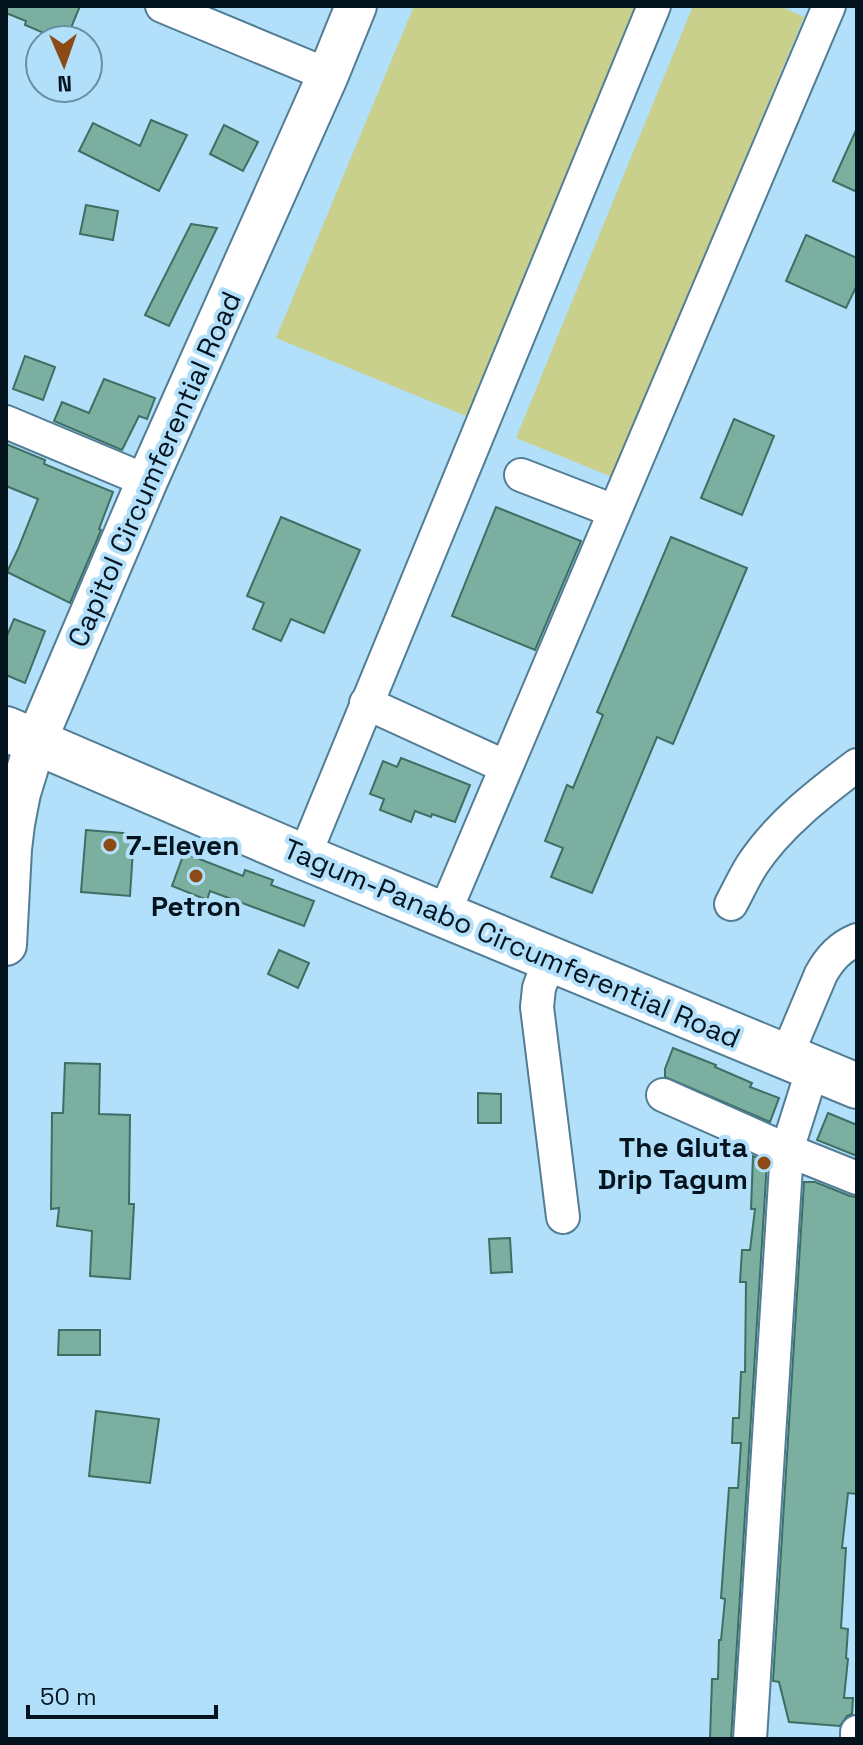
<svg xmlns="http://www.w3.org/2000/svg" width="863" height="1745" font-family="'Space Grotesk',sans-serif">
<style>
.green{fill:#c8d08c}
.building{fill:#7bafa0;stroke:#3d7062;stroke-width:2}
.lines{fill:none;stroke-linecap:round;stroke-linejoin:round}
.minor-casing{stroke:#527d95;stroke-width:36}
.major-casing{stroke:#527d95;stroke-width:44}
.highway-casing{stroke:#527d95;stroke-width:48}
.minor{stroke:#fff;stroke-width:32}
.major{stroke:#fff;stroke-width:40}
.highway{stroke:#fff;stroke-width:44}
.poi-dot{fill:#8c4a17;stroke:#b2dffa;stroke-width:3}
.labels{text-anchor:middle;stroke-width:8;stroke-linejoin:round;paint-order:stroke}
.street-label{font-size:28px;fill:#04141e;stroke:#b2dffa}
.poi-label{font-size:28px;font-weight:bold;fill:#04141e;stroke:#b2dffa;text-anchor:start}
</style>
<rect width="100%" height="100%" fill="#b2dffa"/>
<!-- green -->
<g class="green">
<path d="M414,6h221l-169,410 -190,-78z"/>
<path d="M693,6h87l24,11 -192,460 -96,-39z"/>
</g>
<!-- building -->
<g class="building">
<path d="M6,6h74l-14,34h-6l-35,-15 1,-4 -20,-8z"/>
<path d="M151,120l36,15 -28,56 -80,-40 14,-28 47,23z"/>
<path d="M224,125l34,17 -15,29 -33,-17z"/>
<path d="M857,128v64l-24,-11z"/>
<path d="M86,205l32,6 -5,29 -33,-6z"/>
<path d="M191,224l26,4 -48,98 -24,-11z"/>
<path d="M806,235l51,23v27l-11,23 -60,-27z"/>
<path d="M25,356l30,11 -12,33 -30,-11z"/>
<path d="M104,379l51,19 -8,21 -8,-3 -17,34 -68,-29 8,-19 27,11z"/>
<path d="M734,419l40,17 -32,79 -41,-17z"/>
<path d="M6,444l39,16 -1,4 69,28 -14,37 2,1 -2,5 -29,68 -63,-31 11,-23 20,-50 -32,-13z"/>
<path d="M496,507l85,34 -46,109 -83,-34z"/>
<path d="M281,517l79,33 -36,83 -33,-14 -10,22 -28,-12 11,-26 -17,-7z"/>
<path d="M671,537l76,31 -74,176 -16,-7 -65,156 -41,-16 12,-29 -18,-7 22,-56 6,3 30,-73 -6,-3z"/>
<path d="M14,619l31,12 -20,52 -19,-8v-37z"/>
<path d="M401,758l69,27 -15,37 -23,-8 -1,3 -16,-6 -4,11 -31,-12 4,-11 -14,-5 13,-33 14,6z"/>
<path d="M86,830l48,4 -4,62 -49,-4z"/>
<path d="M184,853l59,23 2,-6 28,10 -2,5 43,16 -10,25 -94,-35 -3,9 -35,-14z"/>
<path d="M279,950l30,13 -11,25 -30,-14z"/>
<path d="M673,1048l43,17 -1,2 37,16 -2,4 29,11 -9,24 -105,-45v-8z"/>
<path d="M65,1063l35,1 -1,50 31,1 -1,89h5l-4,75 -40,-3 2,-45 -35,-5 2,-18 -8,1 1,-96h11z"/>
<path d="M478,1093l23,1v29h-23z"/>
<path d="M828,1113l29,12v31l-40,-16z"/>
<path d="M753,1156l14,6 -36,577h-21l2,-60h6l1,-39h2l4,-41 -4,-1 8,-110h9l3,-45h-9l1,-25h6l2,-46h4l1,-90h-6l2,-32h8l5,-41h-4z"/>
<path d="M804,1182h11l35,14 7,1v297l-9,-1 -6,55h4l-5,80 7,1 -2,29 2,1 -4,39h9l-1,16 -5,2 -7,10 -51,-4 -10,-40 -6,-1z"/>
<path d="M510,1238l2,34 -21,1 -2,-34z"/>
<path d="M59,1330h41v25h-42z"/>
<path d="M96,1411l63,8 -9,64 -61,-7z"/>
</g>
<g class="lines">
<defs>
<g id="minor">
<path d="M162,6l166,69"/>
<path d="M6,422l141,59"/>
<path d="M521,475l93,36"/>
<path d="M366,703l140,64"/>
<path d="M304,857l350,-851"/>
<path d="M731,904c7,-13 13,-26 21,-39 26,-40 68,-72 105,-100"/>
<path d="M444,914l385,-908"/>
<path d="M550,958l-11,30 -2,19 26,210"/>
<path d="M786,1057l35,-83c9,-16 19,-27 36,-34"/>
<path d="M663,1095l124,55 70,28"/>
<path d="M750,1739l37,-589 26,-82"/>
<path d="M857,1739v-7"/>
</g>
<path id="major" d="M6,945l5,-96 3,-25 6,-31 16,-52 111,-260 181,-406 28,-69"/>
<path id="highway" d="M6,729l298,128 553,229"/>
</defs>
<!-- minor casing -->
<use href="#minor" class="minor-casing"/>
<!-- major casing -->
<use href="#major" class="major-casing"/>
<!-- highway casing -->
<use href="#highway" class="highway-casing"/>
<!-- minor -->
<use href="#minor" class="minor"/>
<!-- major -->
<use href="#major" class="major"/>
<!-- highway -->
<use href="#highway" class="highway"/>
</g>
<!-- markers -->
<g class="poi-dot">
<circle cx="110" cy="845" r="8"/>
<circle cx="196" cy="876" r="8"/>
<circle cx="764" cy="1163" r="8"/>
</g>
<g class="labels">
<!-- street labels -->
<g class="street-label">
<text transform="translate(154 469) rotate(-66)" y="10">Capitol Circumferential Road</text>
<text transform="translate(512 943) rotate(23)" y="10">Tagum-Panabo Circumferential Road</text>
</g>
<!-- poi labels -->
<g class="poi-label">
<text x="126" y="855">7-Eleven</text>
<text x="196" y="916" text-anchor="middle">Petron</text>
<text x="748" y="1157" text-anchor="end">The Gluta<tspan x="748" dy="32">Drip Tagum</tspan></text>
</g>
</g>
<!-- border -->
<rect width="863" height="1745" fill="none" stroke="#04141e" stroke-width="16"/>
<!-- north arrow -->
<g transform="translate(64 64) rotate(178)"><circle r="38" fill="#b2dffa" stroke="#6c8ea2" stroke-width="2"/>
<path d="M0-6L14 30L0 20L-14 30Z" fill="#8c4a17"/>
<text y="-12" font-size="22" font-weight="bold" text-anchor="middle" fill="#04141e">N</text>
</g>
<!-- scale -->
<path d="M28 1705v12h188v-12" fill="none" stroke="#04141e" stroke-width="4"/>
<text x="40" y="1705" font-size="24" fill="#04141e" stroke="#b2dffa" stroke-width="6" paint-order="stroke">50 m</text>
</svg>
